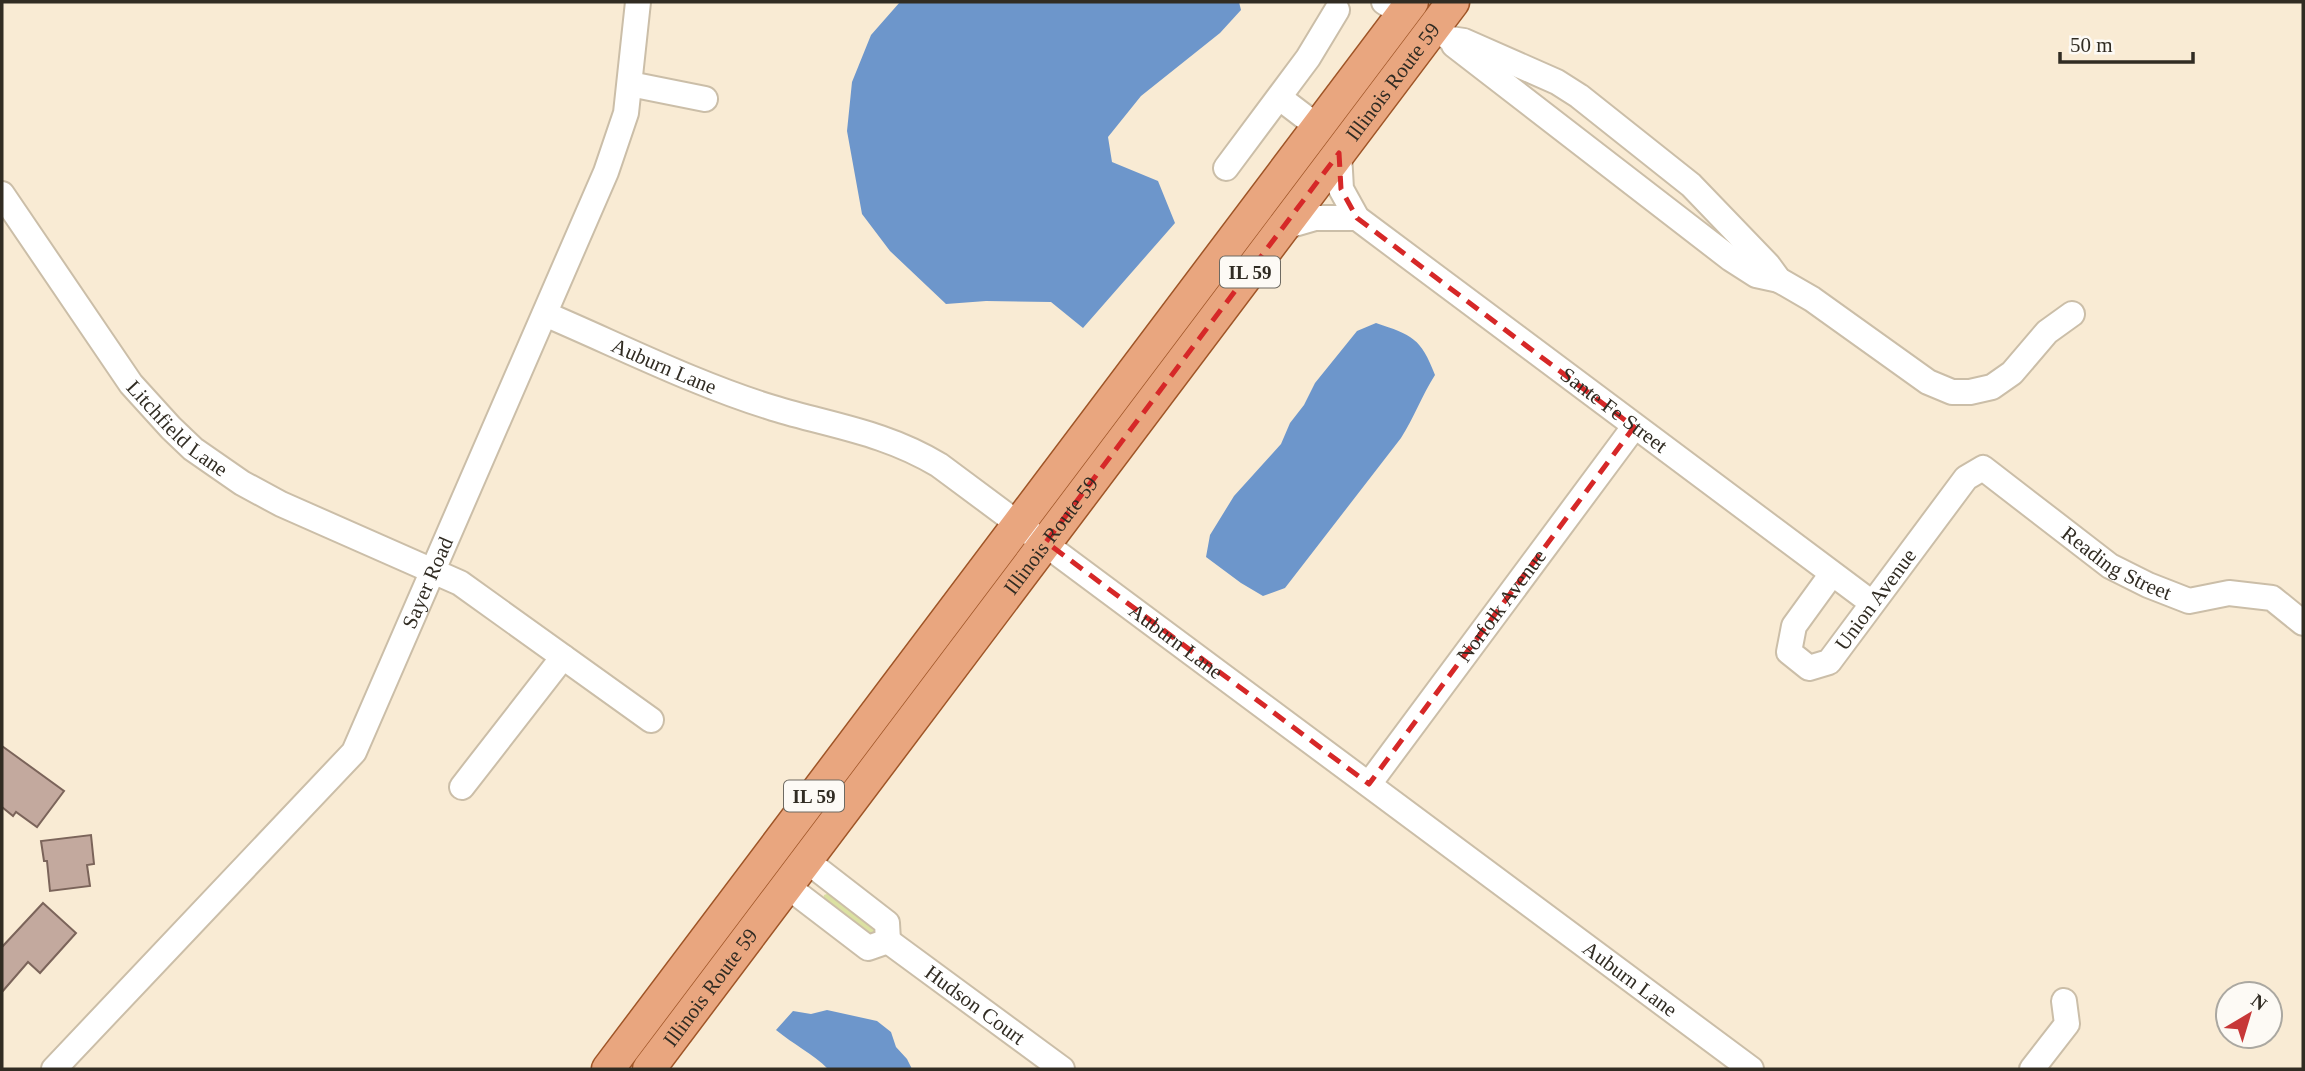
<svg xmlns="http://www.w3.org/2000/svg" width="2305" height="1071" font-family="'Times New Roman',serif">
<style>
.green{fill:#dbe1a2}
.water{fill:#6d96cb}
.building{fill:#c3a99e;stroke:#7b645a;stroke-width:2}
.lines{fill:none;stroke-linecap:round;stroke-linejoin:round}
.minor-casing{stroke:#cbbea8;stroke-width:28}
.major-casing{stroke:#9f5527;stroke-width:35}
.minor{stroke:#fff;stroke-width:24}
.major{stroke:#e9a67f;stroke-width:32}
.marked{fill:none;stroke:#d62828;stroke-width:5;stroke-dasharray:14 9;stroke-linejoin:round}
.labels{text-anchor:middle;stroke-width:7;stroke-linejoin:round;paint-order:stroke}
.shield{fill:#fdfaf5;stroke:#6e6a62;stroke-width:2}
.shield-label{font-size:19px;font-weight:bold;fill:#312c23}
.street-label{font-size:21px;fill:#312c23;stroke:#fdfaf5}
</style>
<rect width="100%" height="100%" fill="#f9ebd4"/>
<!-- green -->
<path class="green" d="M832,892l46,40 -5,5 -50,-35 1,-7z"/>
<!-- water -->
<g class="water">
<path d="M900,2h339l2,8 -21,23 -79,63 -33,41 4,25 46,19 17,42 -92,105 -32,-26 -65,-1 -40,3 -56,-53 -28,-37 -15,-83 5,-49 19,-47z"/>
<path d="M1376,323c36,12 45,15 59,52 -13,20 -21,43 -34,63l-116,150 -22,8 -22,-13 -35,-26 4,-22 24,-39 47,-52 9,-21 14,-18 11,-22 42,-52z"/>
<path d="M827,1010l50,11 14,11 5,15 11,12 5,10h-84c-15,-15 -35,-25 -52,-39l17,-19 18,3z"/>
</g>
<!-- building -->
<g class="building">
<path d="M2,746l62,45 -27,36 -21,-15 -3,4 -11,-9z"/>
<path d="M91,835l3,29 -7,1 3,21 -40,5 -3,-30h-3l-3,-20z"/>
<path d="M43,903l33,30 -36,40 -12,-11 -26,30v-45z"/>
</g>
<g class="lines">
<defs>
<g id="minor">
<path d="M1384,2l19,12"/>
<path d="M1434,27l16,12 14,2 93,41 22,14 112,89 77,80 11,15 33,19 116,83 24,10h18l22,-5 20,-14 35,-41 25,-18"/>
<path d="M1454,45l277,214 25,16 23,5"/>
<path d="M630,84l75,15"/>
<path d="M1280,98l38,29"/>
<path id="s1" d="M1339,153l2,36 16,29 515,385"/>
<path d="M1226,168l82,-110 29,-48"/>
<path id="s2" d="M2,194l129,190 40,44 22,21 49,34 39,21 179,79 191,137"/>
<path d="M1284,227l31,-9h42"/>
<path id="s3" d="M545,314c75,32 150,70 228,94 59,18 111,24 166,57l812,604"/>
<path id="s4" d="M1831,575l-37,51 -5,26 20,16 20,-6 137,-184 17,-10 127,98 38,19 41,16 40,-8 43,5 31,25"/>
<path id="s5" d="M1369,784l265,-357"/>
<path d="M462,787l101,-130"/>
<path d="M807,861l80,62 1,18"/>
<path d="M787,886l81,62 20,-7"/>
<path id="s6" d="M888,941l174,128"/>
<path id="s7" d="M54,1069l300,-317 252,-580 20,-59 12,-111"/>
<path d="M2032,1069l35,-45 -3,-23"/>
</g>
<g id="major">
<path d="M608,1069l804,-1067"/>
<path id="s8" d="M649,1069l804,-1067"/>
</g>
</defs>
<!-- minor casing -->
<use href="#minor" class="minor-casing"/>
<!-- major casing -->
<use href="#major" class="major-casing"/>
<!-- minor -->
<use href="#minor" class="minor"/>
<!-- major -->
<use href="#major" class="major"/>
</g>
<!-- marked area -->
<path class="marked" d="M1339,153l2,36 16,29 277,209 -265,357 -323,-242z"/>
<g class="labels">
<!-- shield labels -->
<g class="shield">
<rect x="1220" y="256.5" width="60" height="31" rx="5"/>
<rect x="784" y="780.5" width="60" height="31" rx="5"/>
</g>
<g class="shield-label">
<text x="1250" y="279">IL 59</text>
<text x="814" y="803">IL 59</text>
</g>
<!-- street labels -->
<g class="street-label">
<text dy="7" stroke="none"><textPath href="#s8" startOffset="1236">Illinois Route 59</textPath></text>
<text dy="7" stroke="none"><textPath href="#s3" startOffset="130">Auburn Lane</textPath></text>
<text dy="7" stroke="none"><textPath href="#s1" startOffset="390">Sante Fe Street</textPath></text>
<text dy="7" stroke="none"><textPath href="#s2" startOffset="294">Litchfield Lane</textPath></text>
<text dy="7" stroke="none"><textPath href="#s8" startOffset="668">Illinois Route 59</textPath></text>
<text dy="7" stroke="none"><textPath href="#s4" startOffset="550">Reading Street</textPath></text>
<text dy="7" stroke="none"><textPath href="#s7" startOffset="621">Sayer Road</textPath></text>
<text dy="7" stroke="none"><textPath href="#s4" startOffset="214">Union Avenue</textPath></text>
<text dy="7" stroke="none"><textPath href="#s5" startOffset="222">Norfolk Avenue</textPath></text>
<text dy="7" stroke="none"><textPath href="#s3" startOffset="718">Auburn Lane</textPath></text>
<text dy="7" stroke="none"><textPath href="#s3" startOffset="1284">Auburn Lane</textPath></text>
<text dy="7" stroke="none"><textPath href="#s8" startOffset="102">Illinois Route 59</textPath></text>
<text dy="7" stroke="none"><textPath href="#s6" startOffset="108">Hudson Court</textPath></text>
</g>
</g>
<!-- border -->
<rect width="2305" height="1071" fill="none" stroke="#312c23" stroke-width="7"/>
<!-- north arrow -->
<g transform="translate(2249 1015) rotate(38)"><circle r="33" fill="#fdfaf5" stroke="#aba8a1" stroke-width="2"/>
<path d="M0-5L12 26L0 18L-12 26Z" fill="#c73838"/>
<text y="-10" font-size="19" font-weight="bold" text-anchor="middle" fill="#312c23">N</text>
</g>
<!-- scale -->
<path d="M2060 52v10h133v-10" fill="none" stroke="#312c23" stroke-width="3.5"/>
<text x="2070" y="52" font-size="21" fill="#312c23" stroke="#fdfaf5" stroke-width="5" paint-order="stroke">50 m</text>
</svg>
